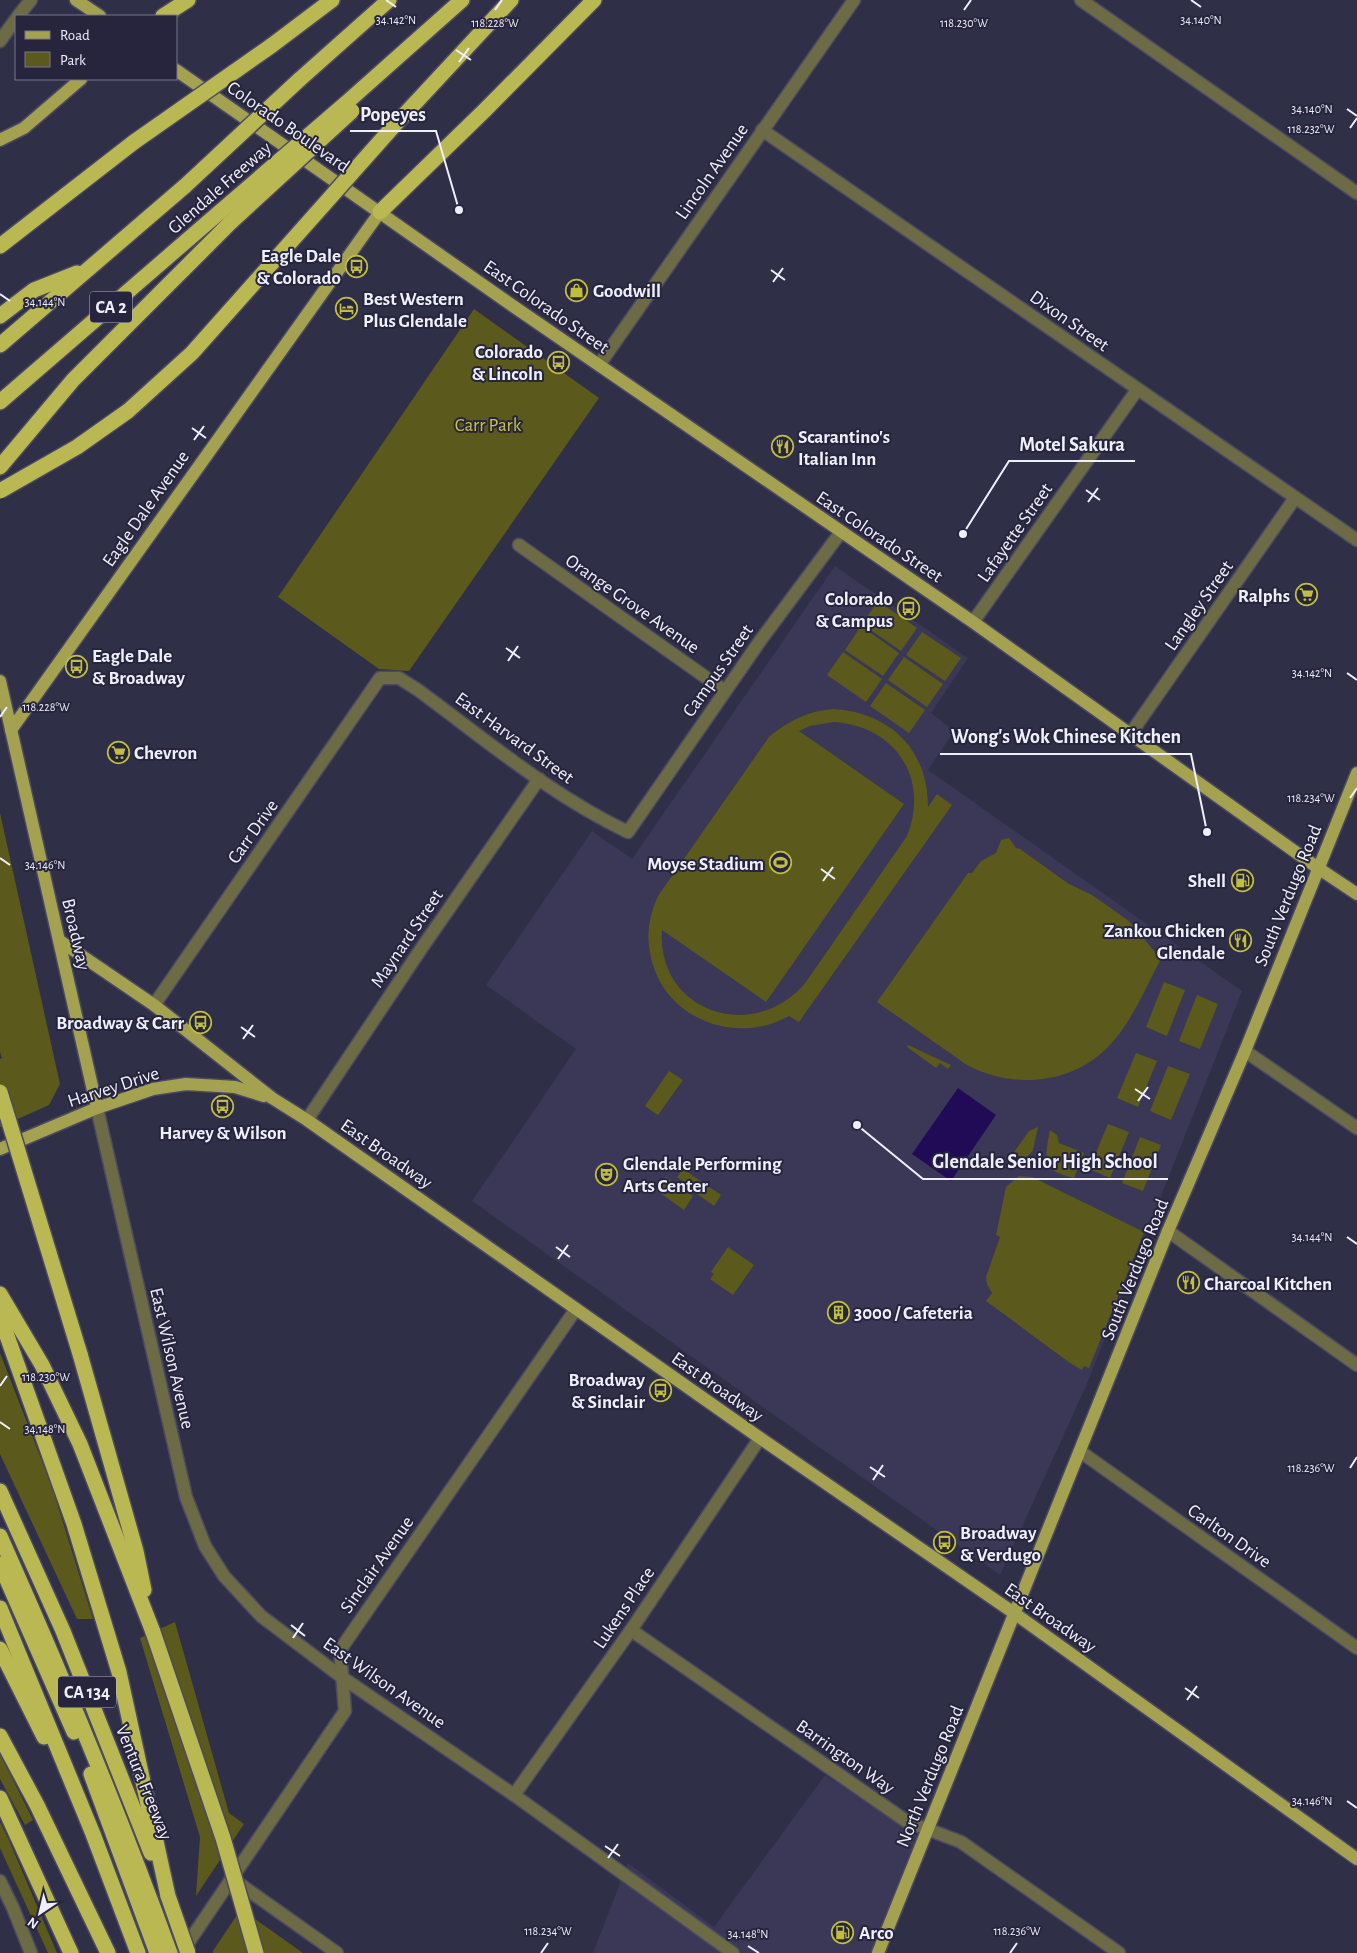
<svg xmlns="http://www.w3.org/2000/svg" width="1357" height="1953" font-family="'Alegreya Sans',sans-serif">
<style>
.built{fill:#3a3856}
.green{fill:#5b591c;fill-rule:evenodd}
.water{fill:#210b57}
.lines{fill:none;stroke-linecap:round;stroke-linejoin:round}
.minor-casing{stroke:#4b4a61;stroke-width:15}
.major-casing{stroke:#4b4a61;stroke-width:15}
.highway-casing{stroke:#4b4a61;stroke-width:18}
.minor{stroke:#6c6b45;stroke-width:12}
.major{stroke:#a4a250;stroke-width:12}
.highway{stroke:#bab853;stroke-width:15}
.highway-bridge-casing{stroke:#4b4a61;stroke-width:18;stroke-linecap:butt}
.highway-bridge{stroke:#bab853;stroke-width:15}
.ticks{fill:none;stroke:#efeffc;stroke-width:2}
.labels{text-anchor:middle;stroke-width:4;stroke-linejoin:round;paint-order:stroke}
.shield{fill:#27253d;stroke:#b3b2c3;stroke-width:1}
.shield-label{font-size:18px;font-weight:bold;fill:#efeffc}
.street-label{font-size:19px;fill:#efeffc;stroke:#27253d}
.poi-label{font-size:19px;font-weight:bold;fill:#efeffc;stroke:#27253d;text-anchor:start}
.park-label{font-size:19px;fill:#cac53b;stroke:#27253d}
.ticks-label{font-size:12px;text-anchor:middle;fill:#efeffc;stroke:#27253d;stroke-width:4;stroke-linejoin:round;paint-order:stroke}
.leader{fill:none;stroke:#efeffc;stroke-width:2}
.callout-dot{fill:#efeffc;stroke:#27253d;stroke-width:2}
.callout-label{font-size:20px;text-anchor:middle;font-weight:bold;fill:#efeffc;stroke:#27253d;stroke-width:4;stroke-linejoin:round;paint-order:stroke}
</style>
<rect width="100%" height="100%" fill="#302f48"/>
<!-- built -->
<g class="built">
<path d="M835,566l133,92 -37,55 23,18 -26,39 314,221 -156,395 -86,189 -528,-374 104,-152 -90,-64 106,-154 40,28z"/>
<path d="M825,1775l105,69 -46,109h-291l35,-90 86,64z"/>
</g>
<!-- green -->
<g class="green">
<path d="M474,309l125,89 -190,273 -30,-2 -101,-72z"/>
<path d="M878,601l39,27 -16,23 -39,-27z"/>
<path d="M861,626l38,27 -16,23 -38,-26z"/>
<path d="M922,632l39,26 -16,23 -39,-26z"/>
<path d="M843,652l39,27 -16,23 -39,-27z"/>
<path d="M904,657l39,27 -16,23 -39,-27z"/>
<path d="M886,683l39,27 -16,23 -39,-27z"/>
<path d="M834,709c56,4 94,40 94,98l9,-13 15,11 -153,217 -10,-6c-55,31 -129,1 -139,-64 -4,-19 0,-38 8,-56l111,-159c20,-17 39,-26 65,-28zM834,722c61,4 96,56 73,114l-101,146c-52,63 -150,30 -144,-52l104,72 138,-198 -105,-73 11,-5z"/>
<path d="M0,813l60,271 -11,21 -49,22v-68l2,-1 -2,-6z"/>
<path d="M1009,838l7,10 4,1 49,35 23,11 37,26 32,38c-16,30 -30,65 -54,89 -37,37 -96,41 -140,17l-90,-63 91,-129h4l9,-12 15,-8 5,-13z"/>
<path d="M1164,982l21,8 -18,46 -21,-9z"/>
<path d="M1197,995l21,9 -18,45 -21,-8z"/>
<path d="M908,1045l43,20 -3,4 -8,-6 -4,5 -29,-21z"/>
<path d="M1136,1053l21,8 -19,46 -21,-9z"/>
<path d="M1168,1066l22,8 -19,46 -21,-9z"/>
<path d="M669,1071l14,9 -25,35 -13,-9z"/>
<path d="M1108,1124l21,8 -19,46 -21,-9z"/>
<path d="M1038,1127l-5,23 -8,10 -11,-8 15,-21z"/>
<path d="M1050,1130l7,5 2,8 25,10 -10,25c-34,-7 -29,-20 -24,-48z"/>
<path d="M1140,1137l21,8 -18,46 -21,-8z"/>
<path d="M683,1169l38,26 -7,11 -21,-15 1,-2 -17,-12z"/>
<path d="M1019,1176l13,1 112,55 -55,136 -5,-2 -2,4 -12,-7 -84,-62 6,-8 -5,-9 -1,-7 14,-40 -4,-2 10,-48z"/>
<path d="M666,1177l27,19 -9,14 -28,-20z"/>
<path d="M728,1247l26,18 -21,30 -23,-16 4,-5 -3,-2z"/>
<path d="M0,1353l52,134 41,132h-16l-77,-165z"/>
<path d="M175,1622l54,191 15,11 -48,72 4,-59 -60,-199z"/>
<path d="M0,1754l33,66 -8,5 -25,-46z"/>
<path d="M0,1822l8,16 49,115h-9l-48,-105z"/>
<path d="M241,1909l62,44h-90v-2z"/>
</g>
<!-- water -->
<path class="water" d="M958,1088l38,27 -45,66 -39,-27z"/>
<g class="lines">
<defs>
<g id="minor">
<path d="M1081,0l276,193"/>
<path d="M18,16l13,-16"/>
<path d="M0,41l16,-22"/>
<path d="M762,130l595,410"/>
<path d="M599,365l255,-365"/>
<path d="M519,545l206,146"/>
<path d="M973,622l164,-232"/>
<path d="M1131,733l164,-235"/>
<path d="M154,1005l226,-327h19l19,12c68,50 134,106 210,142l132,-191 81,-109"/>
<path d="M1245,1051l112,77"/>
<path d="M97,1108l89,389 19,49 19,30 37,40 82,62 171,117 219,158"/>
<path d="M307,1120l114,-171 118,-170"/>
<path d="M1168,1231l189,134"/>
<path d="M1081,1452l276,196"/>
<path d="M631,1630l275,191 55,21 158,111"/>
<path d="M514,1795l117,-165 129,-192"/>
<path d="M231,1878l106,75"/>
<path d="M0,1881l13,27 18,45"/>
<path d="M182,1952l163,-241 -5,-61 236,-341"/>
</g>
<g id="major">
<path d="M76,0l24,16"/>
<path d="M176,70l337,236 460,316 345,246 39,26"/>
<path d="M0,140l24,-12 57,-49"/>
<path d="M0,681l97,427"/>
<path d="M11,730l369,-518"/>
<path d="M60,941l94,64 118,93 35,22 453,318 254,175 343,246"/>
<path d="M0,1149l97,-41 56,-19 33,-5 49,3 29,9"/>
<path d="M878,1953l290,-722 77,-180 112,-278"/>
</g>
<g id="highway">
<path d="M163,16l25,-16"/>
<path d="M271,46l61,-46"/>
<path d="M299,80l90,-80"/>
<path d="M345,104l117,-104"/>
<path d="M392,128l119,-128"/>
<path d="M380,212l104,-101 110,-111"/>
<path d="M0,246l134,-104"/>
<path d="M0,316l34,-26 43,-17"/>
<path d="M0,345l185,-159"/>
<path d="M0,402l221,-191"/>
<path d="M0,467l73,-87 158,-158"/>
<path d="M0,1294l42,71 38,79 73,188"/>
<path d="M0,1316l74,208 45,148 49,224"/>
<path d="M80,1354l56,197 8,39"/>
<path d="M0,1491l63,140 88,222"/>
<path d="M0,1536c61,137 119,276 170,417"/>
<path d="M0,1564l74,168"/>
<path d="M0,1608l93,226 45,119"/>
<path d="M0,1649l44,88"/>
<path d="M0,1736l37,69 71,148"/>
<path d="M91,1774l66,179"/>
<path d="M0,1798l71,155"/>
</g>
</defs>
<!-- minor casing -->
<use href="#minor" class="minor-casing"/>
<!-- major casing -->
<use href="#major" class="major-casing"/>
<!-- highway casing -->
<use href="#highway" class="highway-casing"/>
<!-- minor -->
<use href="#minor" class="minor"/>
<!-- major -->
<use href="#major" class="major"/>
<!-- highway -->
<use href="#highway" class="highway"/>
<defs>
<g id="highway-bridge">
<path d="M134,142l137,-96"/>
<path d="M185,186l114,-106"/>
<path d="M221,211l124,-107"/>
<path d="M231,222l121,-111"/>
<path d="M0,491l77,-44 51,-36 64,-58 200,-225"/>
<path d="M0,1092l80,262"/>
<path d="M153,1632l70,206 33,115"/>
<path d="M168,1896l20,57"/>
</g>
</defs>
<!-- highway-bridge casing -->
<use href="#highway-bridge" class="highway-bridge-casing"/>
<!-- highway-bridge -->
<use href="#highway-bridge" class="highway-bridge"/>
</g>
<!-- ticks -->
<path class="ticks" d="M386,0l10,7M1191,0l10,7M495,10l7,-10M964,10l7,-10M456,50l15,10M459,62l10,-14M1347,109l10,7M1350,128l7,-10M771,270l14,10M773,282l10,-14M0,294l10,7M192,428l14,10M194,440l10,-14M1086,490l14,10M1088,502l10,-14M506,648l14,10M508,661l10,-15M1347,673l10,7M0,717l7,-10M1350,798l7,-10M0,858l10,7M821,869l14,10M823,881l10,-14M241,1027l14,10M243,1039l10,-14M1135,1089l15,10M1138,1101l10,-14M1347,1237l10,7M556,1247l14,10M558,1259l10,-14M0,1386l7,-10M0,1422l10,7M870,1467l15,10M1350,1468l7,-11M873,1480l10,-15M291,1625l14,11M293,1638l10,-15M1185,1688l14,10M1187,1700l10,-14M1347,1801l10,7M605,1846l15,10M608,1858l10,-14M748,1946l11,7M541,1953l7,-10M1010,1953l7,-10"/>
<!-- icons -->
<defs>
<symbol id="bus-ring" viewBox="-11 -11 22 22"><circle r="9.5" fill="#27253d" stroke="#c1bd40" stroke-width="1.5"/><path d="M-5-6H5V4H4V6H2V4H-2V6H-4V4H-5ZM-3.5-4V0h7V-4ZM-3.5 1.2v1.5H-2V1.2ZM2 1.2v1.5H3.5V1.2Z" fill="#c1bd40"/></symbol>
<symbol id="shop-ring" viewBox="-11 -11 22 22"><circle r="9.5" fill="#27253d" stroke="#c1bd40" stroke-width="1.5"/><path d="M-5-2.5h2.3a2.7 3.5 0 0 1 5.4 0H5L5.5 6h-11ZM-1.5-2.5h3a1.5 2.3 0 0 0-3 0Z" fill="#c1bd40"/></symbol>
<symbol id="hotel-ring" viewBox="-11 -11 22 22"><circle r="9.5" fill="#27253d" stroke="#c1bd40" stroke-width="1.5"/><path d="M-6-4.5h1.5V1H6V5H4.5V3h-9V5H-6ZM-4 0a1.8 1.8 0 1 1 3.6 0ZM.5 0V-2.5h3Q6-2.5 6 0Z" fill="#c1bd40"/></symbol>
<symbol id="restaurant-ring" viewBox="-11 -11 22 22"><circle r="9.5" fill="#27253d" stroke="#c1bd40" stroke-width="1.5"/><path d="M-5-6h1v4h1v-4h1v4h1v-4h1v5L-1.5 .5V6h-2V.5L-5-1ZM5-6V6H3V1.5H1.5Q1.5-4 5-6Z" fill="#c1bd40"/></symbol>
<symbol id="supermarket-ring" viewBox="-11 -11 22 22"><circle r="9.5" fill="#27253d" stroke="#c1bd40" stroke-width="1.5"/><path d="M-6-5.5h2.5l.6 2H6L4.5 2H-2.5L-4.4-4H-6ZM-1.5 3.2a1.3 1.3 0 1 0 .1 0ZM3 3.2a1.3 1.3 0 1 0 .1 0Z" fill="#c1bd40"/></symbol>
<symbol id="stadium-ring" viewBox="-11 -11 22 22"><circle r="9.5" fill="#27253d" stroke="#c1bd40" stroke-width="1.5"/><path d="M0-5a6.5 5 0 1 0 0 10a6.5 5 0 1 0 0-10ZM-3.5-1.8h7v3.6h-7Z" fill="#c1bd40"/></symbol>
<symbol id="fuel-ring" viewBox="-11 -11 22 22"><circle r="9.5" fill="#27253d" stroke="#c1bd40" stroke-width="1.5"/><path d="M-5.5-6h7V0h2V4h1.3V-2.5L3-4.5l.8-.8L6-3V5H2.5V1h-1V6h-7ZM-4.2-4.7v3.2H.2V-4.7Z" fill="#c1bd40"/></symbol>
<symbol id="theatre-ring" viewBox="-11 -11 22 22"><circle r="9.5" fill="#27253d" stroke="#c1bd40" stroke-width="1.5"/><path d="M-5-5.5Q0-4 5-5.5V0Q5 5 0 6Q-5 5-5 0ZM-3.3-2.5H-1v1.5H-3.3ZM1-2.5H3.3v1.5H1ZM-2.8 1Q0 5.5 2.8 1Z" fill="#c1bd40"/></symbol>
<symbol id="building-ring" viewBox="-11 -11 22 22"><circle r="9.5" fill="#27253d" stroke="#c1bd40" stroke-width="1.5"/><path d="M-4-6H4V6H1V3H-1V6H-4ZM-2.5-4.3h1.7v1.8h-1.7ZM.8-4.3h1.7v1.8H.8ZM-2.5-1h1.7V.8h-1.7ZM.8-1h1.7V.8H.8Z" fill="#c1bd40"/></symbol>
</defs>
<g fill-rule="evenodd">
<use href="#bus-ring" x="344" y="254" width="25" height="25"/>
<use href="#shop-ring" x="564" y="278" width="25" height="25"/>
<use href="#hotel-ring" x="334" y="296" width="25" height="25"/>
<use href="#bus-ring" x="546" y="350" width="25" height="25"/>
<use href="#restaurant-ring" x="770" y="434" width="25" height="25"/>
<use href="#supermarket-ring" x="1294" y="582" width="25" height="25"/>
<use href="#bus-ring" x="896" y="596" width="25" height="25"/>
<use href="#bus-ring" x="64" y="654" width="25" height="25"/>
<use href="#supermarket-ring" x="106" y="740" width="25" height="25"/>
<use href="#stadium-ring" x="768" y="850" width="25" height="25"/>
<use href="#fuel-ring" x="1230" y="868" width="25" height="25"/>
<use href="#restaurant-ring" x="1228" y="928" width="25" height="25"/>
<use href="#bus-ring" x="188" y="1010" width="25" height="25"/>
<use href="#bus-ring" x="210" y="1094" width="25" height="25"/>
<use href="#theatre-ring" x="594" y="1162" width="25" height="25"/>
<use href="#restaurant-ring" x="1176" y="1270" width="25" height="25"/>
<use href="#building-ring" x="826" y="1300" width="25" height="25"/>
<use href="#bus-ring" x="648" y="1378" width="25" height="25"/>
<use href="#bus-ring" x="932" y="1530" width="25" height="25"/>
<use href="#fuel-ring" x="830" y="1920" width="25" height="25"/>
</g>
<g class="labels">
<!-- shield labels -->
<g class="shield">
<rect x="90" y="291.5" width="42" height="31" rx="4"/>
<rect x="58" y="1676.5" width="58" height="31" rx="4"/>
</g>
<g class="shield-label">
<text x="111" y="313">CA 2</text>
<text x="87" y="1698">CA 134</text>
</g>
<!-- street labels -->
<g class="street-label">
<text transform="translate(289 126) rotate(35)" y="7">Colorado Boulevard</text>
<text transform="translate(711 171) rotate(-55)" y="7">Lincoln Avenue</text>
<text transform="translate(219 187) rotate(-41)" y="7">Glendale Freeway</text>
<text transform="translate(547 306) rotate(35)" y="7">East Colorado Street</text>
<text transform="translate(1070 320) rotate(35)" y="7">Dixon Street</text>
<text transform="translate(145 508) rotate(-55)" y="7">Eagle Dale Avenue</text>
<text transform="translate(1014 532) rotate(-55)" y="7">Lafayette Street</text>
<text transform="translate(880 536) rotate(34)" y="7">East Colorado Street</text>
<text transform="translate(633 603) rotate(35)" y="7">Orange Grove Avenue</text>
<text transform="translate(1198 605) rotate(-55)" y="7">Langley Street</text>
<text transform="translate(717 670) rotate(-55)" y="7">Campus Street</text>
<text transform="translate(515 737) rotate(36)" y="7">East Harvard Street</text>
<text transform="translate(252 831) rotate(-55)" y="7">Carr Drive</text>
<text transform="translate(1287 895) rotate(-68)" y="7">South Verdugo Road</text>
<text transform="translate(77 934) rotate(77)" y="7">Broadway</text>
<text transform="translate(406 938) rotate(-56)" y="7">Maynard Street</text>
<text transform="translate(113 1086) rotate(-18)" y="7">Harvey Drive</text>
<text transform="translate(387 1153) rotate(35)" y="7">East Broadway</text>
<text transform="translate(1134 1269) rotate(-68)" y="7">South Verdugo Road</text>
<text transform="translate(173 1358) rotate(77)" y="7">East Wilson Avenue</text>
<text transform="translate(718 1386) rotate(35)" y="7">East Broadway</text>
<text transform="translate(1230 1535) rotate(35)" y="7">Carlton Drive</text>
<text transform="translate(376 1564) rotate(-55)" y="7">Sinclair Avenue</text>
<text transform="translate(623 1607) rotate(-56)" y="7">Lukens Place</text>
<text transform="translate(1051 1617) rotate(35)" y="7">East Broadway</text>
<text transform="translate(385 1682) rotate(35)" y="7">East Wilson Avenue</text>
<text transform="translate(846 1756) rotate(35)" y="7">Barrington Way</text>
<text transform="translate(929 1776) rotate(-68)" y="7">North Verdugo Road</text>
<text transform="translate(145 1782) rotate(68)" y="7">Ventura Freeway</text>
</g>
<!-- poi labels -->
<g class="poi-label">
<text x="341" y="262" text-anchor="end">Eagle Dale<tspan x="341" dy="22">&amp; Colorado</tspan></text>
<text x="593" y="297">Goodwill</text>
<text x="363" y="305">Best Western<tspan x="363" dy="22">Plus Glendale</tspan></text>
<text x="543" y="358" text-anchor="end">Colorado<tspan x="543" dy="22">&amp; Lincoln</tspan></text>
<text x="798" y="443">Scarantino's<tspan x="798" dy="22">Italian Inn</tspan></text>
<text x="1290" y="602" text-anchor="end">Ralphs</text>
<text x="893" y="605" text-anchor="end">Colorado<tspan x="893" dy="22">&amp; Campus</tspan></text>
<text x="92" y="662">Eagle Dale<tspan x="92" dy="22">&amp; Broadway</tspan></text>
<text x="134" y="759">Chevron</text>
<text x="764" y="870" text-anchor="end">Moyse Stadium</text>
<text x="1226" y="887" text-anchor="end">Shell</text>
<text x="1225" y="937" text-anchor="end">Zankou Chicken<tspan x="1225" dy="22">Glendale</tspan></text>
<text x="184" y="1029" text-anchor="end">Broadway &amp; Carr</text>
<text x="223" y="1139" text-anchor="middle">Harvey &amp; Wilson</text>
<text x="623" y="1170">Glendale Performing<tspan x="623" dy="22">Arts Center</tspan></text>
<text x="1204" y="1290">Charcoal Kitchen</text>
<text x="854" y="1319">3000 / Cafeteria</text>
<text x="645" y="1386" text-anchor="end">Broadway<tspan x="645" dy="22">&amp; Sinclair</tspan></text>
<text x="960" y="1539">Broadway<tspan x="960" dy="22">&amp; Verdugo</tspan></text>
<text x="859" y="1939">Arco</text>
</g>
<!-- park labels -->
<g class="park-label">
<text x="488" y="431">Carr Park</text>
</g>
</g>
<g class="ticks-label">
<text x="1201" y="24">34.140°N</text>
<text x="396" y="24">34.142°N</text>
<text x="495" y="27">118.228°W</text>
<text x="964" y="27">118.230°W</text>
<text x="1312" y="113">34.140°N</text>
<text x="1311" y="133">118.232°W</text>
<text x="45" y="306">34.144°N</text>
<text x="1312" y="677">34.142°N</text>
<text x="46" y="711">118.228°W</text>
<text x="1311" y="802">118.234°W</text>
<text x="45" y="869">34.146°N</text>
<text x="1312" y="1241">34.144°N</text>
<text x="46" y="1381">118.230°W</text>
<text x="45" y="1433">34.148°N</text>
<text x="1311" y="1472">118.236°W</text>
<text x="1312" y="1805">34.146°N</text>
<text x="548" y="1935">118.234°W</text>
<text x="1017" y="1935">118.236°W</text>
<text x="748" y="1938">34.148°N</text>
</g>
<!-- callouts -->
<path class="leader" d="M459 210L436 131H350M963 534L1009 461H1135M1207 832L1191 754H940M857 1125L923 1179H1168"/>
<g class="callout-dot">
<circle cx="459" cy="210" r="5"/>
<circle cx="963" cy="534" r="5"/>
<circle cx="1207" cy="832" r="5"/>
<circle cx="857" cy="1125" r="5"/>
</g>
<g class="callout-label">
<text x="393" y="121">Popeyes</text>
<text x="1072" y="451">Motel Sakura</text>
<text x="1066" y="743">Wong's Wok Chinese Kitchen</text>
<text x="1045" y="1168">Glendale Senior High School</text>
</g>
<!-- legend -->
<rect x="15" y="15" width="162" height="65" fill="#27253d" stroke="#777689"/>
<rect x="25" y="31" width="25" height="8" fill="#a4a250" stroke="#777689"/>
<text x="60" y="40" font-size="15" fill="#efeffc">Road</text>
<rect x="25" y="52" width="25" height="15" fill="#5b591c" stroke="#777689"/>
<text x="60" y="65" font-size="15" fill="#efeffc">Park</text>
<!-- north arrow -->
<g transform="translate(40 1913) rotate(215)" stroke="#27253d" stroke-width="4" paint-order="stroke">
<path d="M0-4L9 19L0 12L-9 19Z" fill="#efeffc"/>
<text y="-8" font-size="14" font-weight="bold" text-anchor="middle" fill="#efeffc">N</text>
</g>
</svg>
